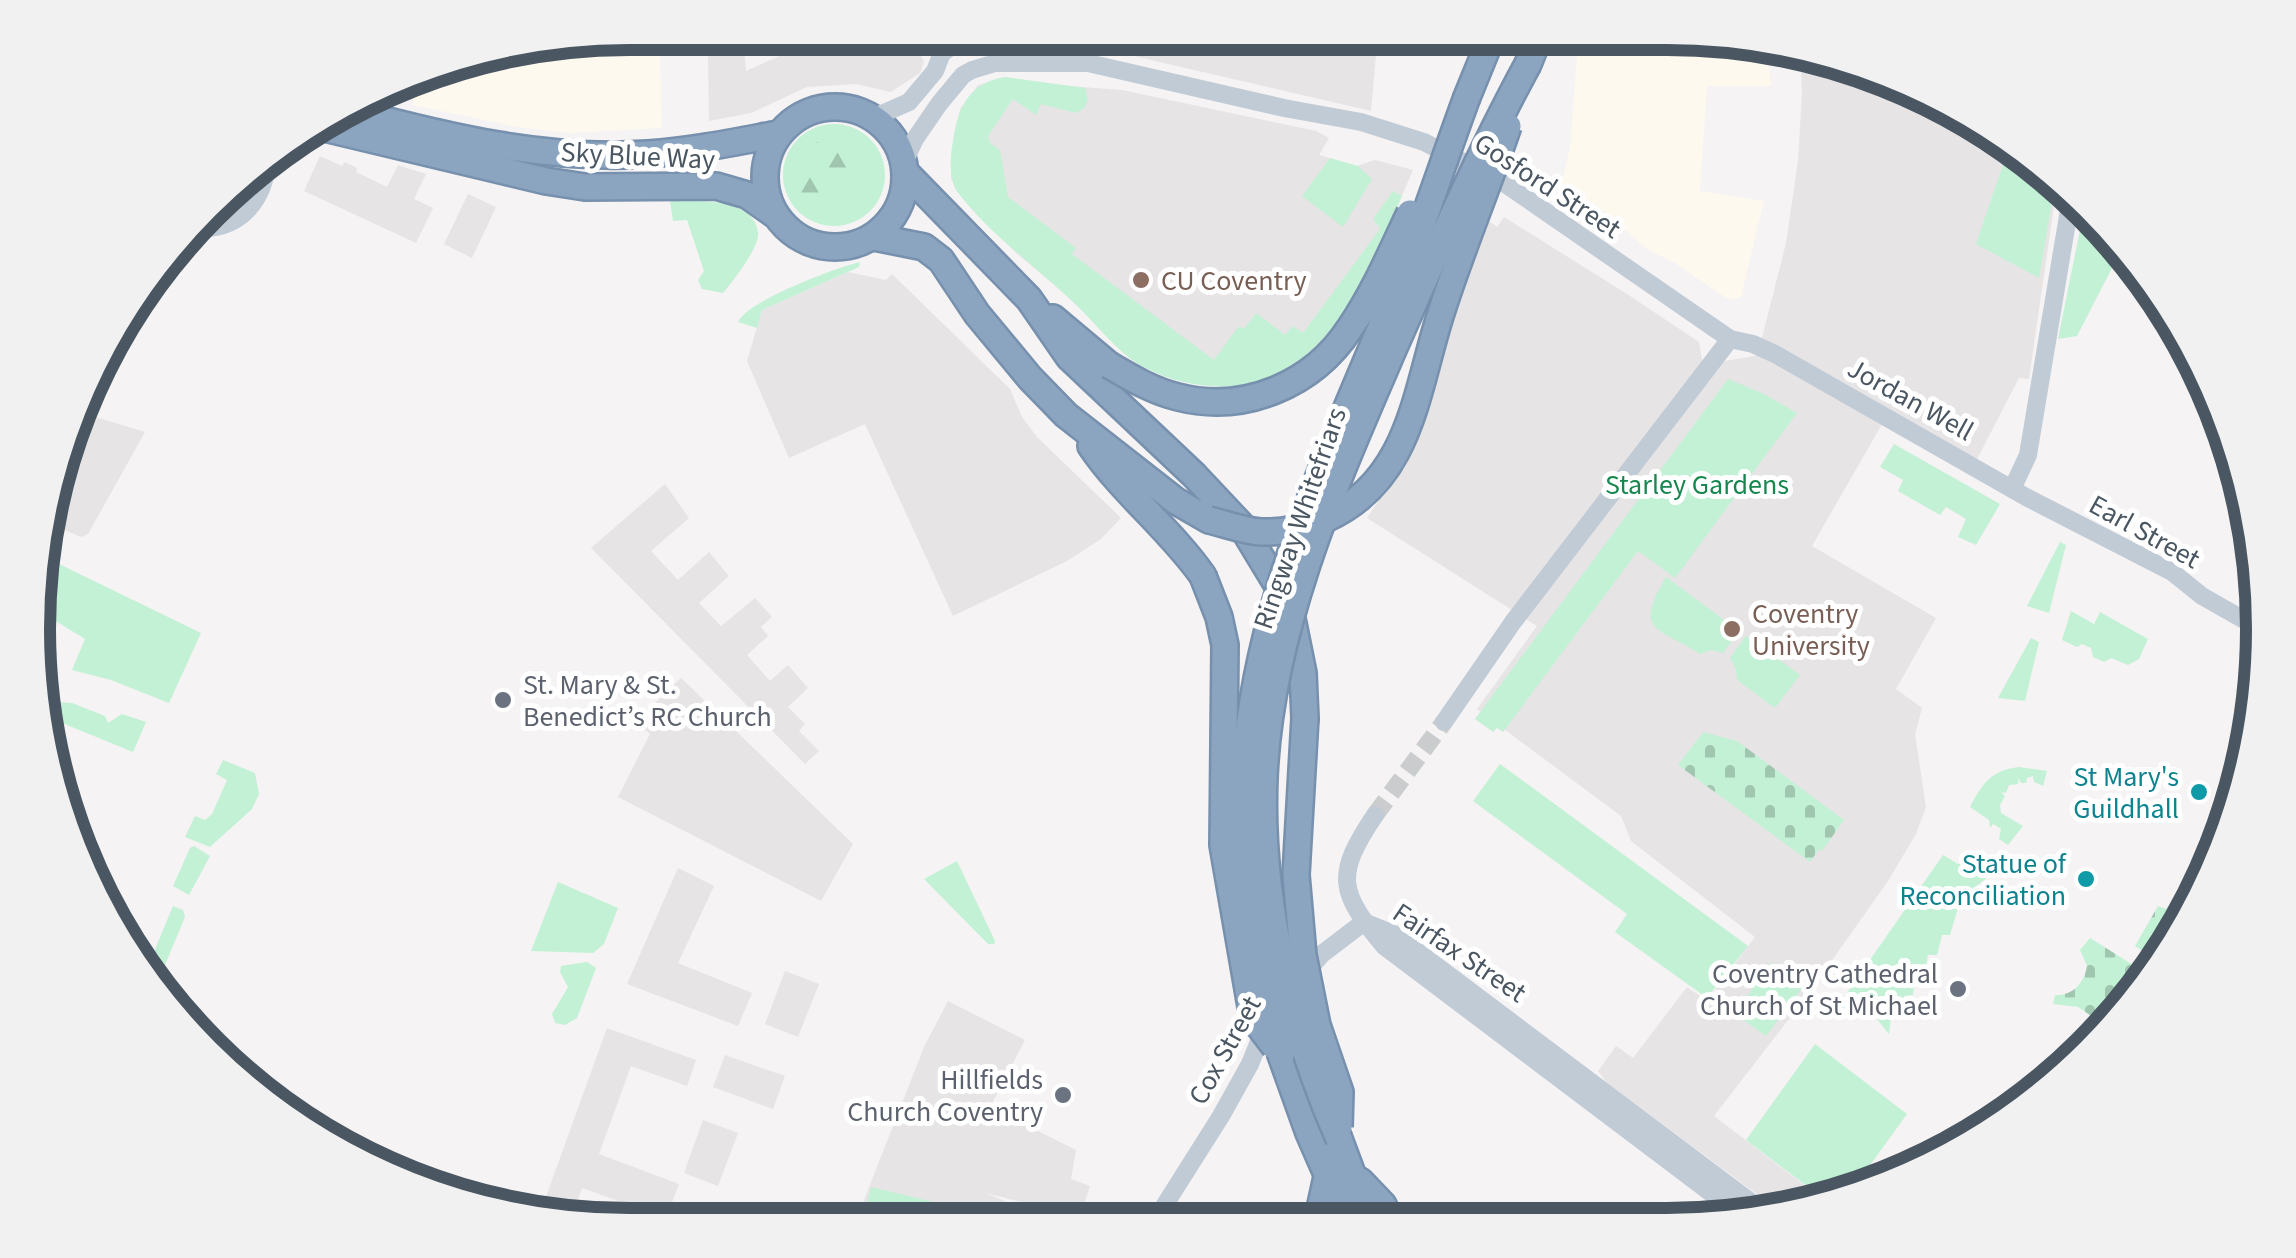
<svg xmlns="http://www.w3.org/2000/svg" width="2296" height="1258" font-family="'Source Sans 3',sans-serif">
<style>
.commercial{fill:#fdf9ef}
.education{fill:#e6e4e5}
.green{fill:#c3f1d5}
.forest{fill:url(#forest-firs)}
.cemetery{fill:url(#cemetery-stones)}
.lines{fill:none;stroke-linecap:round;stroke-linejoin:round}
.secondary-tunnel{stroke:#caccce;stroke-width:18;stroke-dasharray:18 9;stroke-linecap:butt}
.highway-casing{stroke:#7690ad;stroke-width:30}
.secondary{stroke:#c1cbd6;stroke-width:18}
.highway{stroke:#8ba5c1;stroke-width:25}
.highway-bridge-casing{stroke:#7690ad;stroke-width:30;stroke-linecap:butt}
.highway-bridge{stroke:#8ba5c1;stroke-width:25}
.education-dot{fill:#8d6e63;stroke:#fff;stroke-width:4}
.worship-dot{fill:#6b7280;stroke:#fff;stroke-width:4}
.culture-dot{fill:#0f9aa8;stroke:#fff;stroke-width:4}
.labels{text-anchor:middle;stroke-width:10;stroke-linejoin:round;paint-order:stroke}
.street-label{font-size:28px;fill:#4a5661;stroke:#fff}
.education-label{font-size:28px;fill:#785e54;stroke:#fff;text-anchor:start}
.park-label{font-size:28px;fill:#17864f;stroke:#fff}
.worship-label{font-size:28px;fill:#5b616d;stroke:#fff;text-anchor:end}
.culture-label{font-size:28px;fill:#0d838f;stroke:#fff;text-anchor:end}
.rim{fill:none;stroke:#4a5661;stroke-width:12}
</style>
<defs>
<pattern id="forest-firs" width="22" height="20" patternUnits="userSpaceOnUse" patternTransform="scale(2.5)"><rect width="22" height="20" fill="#c3f1d5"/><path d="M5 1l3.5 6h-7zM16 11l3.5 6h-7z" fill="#a0c6b0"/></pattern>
<pattern id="cemetery-stones" width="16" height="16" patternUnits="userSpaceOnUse" patternTransform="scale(2.5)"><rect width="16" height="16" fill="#c3f1d5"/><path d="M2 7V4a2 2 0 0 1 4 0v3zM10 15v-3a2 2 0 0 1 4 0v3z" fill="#a0c6b0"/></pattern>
</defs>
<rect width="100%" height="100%" fill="#f5f3f3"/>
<!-- commercial -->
<g class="commercial">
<path d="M629,33h5l4,16 22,1 2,78 -91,5 -48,-5 -111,-23 8,-32 17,-9z"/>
<path d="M1561,34h144l62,10 4,42h-64l-7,105 64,10 -23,96 -8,3 -10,-4 -48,-33 -27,-13 -47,-41 -40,-24 9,-37 7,-91 -22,-10z"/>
</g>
<!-- education -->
<g class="education">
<path d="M1092,33h286l-7,78 -233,-54z"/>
<path d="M900,45l19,6 5,11 -4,11 -29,19 -35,-8 -49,3 -56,26 -42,8 -1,-71 36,-1 2,22 51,-23z"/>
<path d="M1800,49l22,4 143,59 91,80 -27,187 -10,-1 -42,81 -88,-47 -77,134 124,72 -40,71 26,19 -7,26 11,73 -10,27 -28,47 -79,112 -95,123 106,81 -5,7 -34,8 -174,-129 -9,-12 18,-25 17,12 54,-71 20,14 48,-64 -124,-96 -10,-25 -144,-107 60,-83 -170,-108 39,-59 14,-32 15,-45 25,-101 21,-58 8,-2 8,6 7,-10 123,77 72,48 4,23 62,-11 -3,-16 24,-95 12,-82 4,-68z"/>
<path d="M1005,77l50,8 67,5 194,41 13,7 -10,17 38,11 18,-6 38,10 -45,104 -19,33 -27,35 -25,19 -40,20 -37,6 -38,-6 -30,-11 -26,-16 -55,-55 -57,-48 -58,-61 -5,-12v-22l9,-47 18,-24z"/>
<path d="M320,156l22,10 3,-4 12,6 -1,4 31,15 11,-22 28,9 -12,25 19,9 -17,35 -112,-52z"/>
<path d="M468,194l28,13 -24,51 -28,-14z"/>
<path d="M848,272l38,8 6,-6 118,115 12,28 15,20 84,81 -20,21 -34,22 -114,55 -88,-192 -76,34 -42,-97 15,-51z"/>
<path d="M86,401l8,2 -5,12 56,17 -57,102 -7,3 -33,-14 5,-48z"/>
<path d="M665,484l24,34 -38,33 27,29 31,-28 20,24 -30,27 22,23 34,-28 17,19 -11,10 7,9 -21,19 23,26 18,-16 20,23 -20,19 17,17 -6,7 20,20 -14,13 -214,-216z"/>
<path d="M681,678l172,166 -32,57 -203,-104 32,-63 -15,-12z"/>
<path d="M678,868l36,18 -36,77 74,30 -14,33 -111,-42z"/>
<path d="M785,971l34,13 -21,53 -33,-13z"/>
<path d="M948,1001l77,39 -35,67 86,43 -5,29 19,7 -10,31 -94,-24 68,30h-199l69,-176z"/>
<path d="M607,1028l89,32 -9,26 -56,-20 -32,88 80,30 -13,34 -84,-30 -12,33 -31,-5z"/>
<path d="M725,1055l60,21 -12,33 -60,-22z"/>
<path d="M703,1120l35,13 -20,53 -34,-13z"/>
</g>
<!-- green -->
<g class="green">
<path d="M1005,77l80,11 3,12 -4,8 -8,5 -35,-9 -5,11 -23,-16 -25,37 2,7 10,7 8,47 68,51 -4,6 142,106 24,-33 7,1 11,-15 29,22 8,-9 10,7 77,-104 -7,-10 20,-28 9,5c-35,84 -82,197 -191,190 -24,-1 -52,-10 -73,-22 -25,-16 -44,-43 -66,-63 -39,-37 -84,-68 -116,-111 -7,-16 -6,-31 -3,-49 5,-34 16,-58 52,-64z"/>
<circle cx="834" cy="175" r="51"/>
<path d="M2008,150l46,40 -15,88 -63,-34z"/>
<path d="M1330,158l28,8 14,13 -29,48 -41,-31z"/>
<path d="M670,201c24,0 85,-4 88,32 2,14 -26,49 -35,60l-21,-4 -4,-9 6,-9 -17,-51 -14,1z"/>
<path d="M2083,215l27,24 -2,6 6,19 -37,72 -19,3z"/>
<path d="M860,262l-1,5 -97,43 -5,18 -19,-6c9,-21 97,-54 122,-60z"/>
<path d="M1728,379l36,15 33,19 -122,165 -37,-27 -135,181 -6,-4 -4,4 -18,-13z"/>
<path d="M1894,444l106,60 -24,41 -18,-8 8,-18 -20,-12 -6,8 -42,-24 5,-11 -23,-13z"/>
<path d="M2060,542l6,3 -17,68 -22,-7z"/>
<path d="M59,564l142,69 -32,70 -58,-23 -39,-10 13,-31 -44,-27z"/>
<path d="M1666,577l73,54 -16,22 -12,-3 -11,4c-40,-27 -68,-20 -34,-77z"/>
<path d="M2071,611l23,13 6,-12 48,27 -9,20 -11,6 -17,-7 -7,4 -11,-5 -2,-9 -9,-4 -5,3 -15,-7z"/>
<path d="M1746,636l54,39 -25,33 -38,-28 -1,-11 -6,-11z"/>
<path d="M2031,638l8,4 -14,59 -27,-3z"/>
<path d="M57,702l15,1 33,13 3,7 14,-9 24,8 -13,30 -88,-36 -3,-12z"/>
<path d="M223,760l32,13 4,21 -7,15 -42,38 -25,-10 10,-21 10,4 7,-6 15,-34 -11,-6z"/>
<path d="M1500,764l248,182 -41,52 -92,-66 12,-18 -154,-113z"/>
<path d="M2019,767l28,4 -4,15 -9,-4 -1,-6 -6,2 -1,5h-5l-3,-5v6l-9,1 -3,8 -5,-1 4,4 -5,9 1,8 22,13 -15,19 -9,-6 2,-10 -8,-5 -3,4 -1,-8 -19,-13c12,-23 21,-37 49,-40z"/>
<path d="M194,846l16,10 -21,39 -16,-9 17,-38z"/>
<path d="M1943,855l15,9 9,-1 -3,5 7,4 8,-5 9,10 -27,21 -11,37h-8l-5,20h-9l-4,21h-9l-2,19 -9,1 -3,20 -10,1 -2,17 -25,-31 -12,-2 -10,8 -4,-3z"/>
<path d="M957,861l38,80 -1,3h-6l-64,-65z"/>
<path d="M558,882l60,26 -14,36 -11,9 -62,-2z"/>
<path d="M173,906l10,4 2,7 -28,67 -19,-29 13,4z"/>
<path d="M587,962l9,6 -19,50 -12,7 -10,-2 -3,-9 16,-27 -8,-15 1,-6z"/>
<path d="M1771,962l34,22 -39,52 -31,-22z"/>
<path d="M1815,1044l92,70 -60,83 -31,7 4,-8 -74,-56z"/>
<path d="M871,1187l151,36h-160z"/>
</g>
<!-- forest -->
<path class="forest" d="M834,138l25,9 12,19 -2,7 -11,7 -19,-6 -9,2 -3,30 -11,4c-27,-18 -28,-43 -6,-66z"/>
<!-- cemetery -->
<g class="cemetery">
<path d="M1703,732l34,9 107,79 -22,31 -3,-2 -9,13 -132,-97z"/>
<path d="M2158,906l8,3 2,-3 18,10 5,-9 -7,20 -25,35 -24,-16z"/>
<path d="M2090,938l59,37 -40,53 -31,-21 -25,-3 2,-9c18,1 29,-12 32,-29l-7,-16z"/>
</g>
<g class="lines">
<!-- secondary-tunnel -->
<path class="secondary-tunnel" d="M1375,815l69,-93"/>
<defs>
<g id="highway">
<path d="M1528,64l12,-30"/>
<path d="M1467,97l20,-49 10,-14"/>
<circle cx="835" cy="177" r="70"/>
<path d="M350,111c97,26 196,50 298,43 44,-3 87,-12 130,-20"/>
<path d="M320,127l226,54 39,6 131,-1 31,9 27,19"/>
<path d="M908,175l121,124 40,58 125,118 47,50 48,79 14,69 2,45"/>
<path d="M874,237l50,10 17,13 36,54 53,64 36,37 110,86 33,19"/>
<path d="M1053,318l56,47"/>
<path d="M1091,446c32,47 79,83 112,130"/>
<path d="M1281,1055l28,78 39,89"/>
<path d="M1339,1139l31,83"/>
<path d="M1360,1181l23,24 8,17"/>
<path d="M1326,1222l-6,-13 7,-32"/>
</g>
</defs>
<!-- highway casing -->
<use href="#highway" class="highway-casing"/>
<!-- secondary -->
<g class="secondary">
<path d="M1023,33l40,15 21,14"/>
<path d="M875,117l34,-15 26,-31 7,-18 29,-20"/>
<path d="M905,160l10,-21 24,-35 24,-29 9,-5 23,-7h93l196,45 77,14 63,20 80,41 226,156 23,5 22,10 251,143 146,75 30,24 51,29"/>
<path d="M198,228c45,2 68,-31 70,-73"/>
<path d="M2013,487l15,-32 42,-251"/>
<path d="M1444,722l69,-100 217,-283"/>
<path d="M1375,815c-41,61 -36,77 9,131l363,274"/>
<path d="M1369,924l25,10 374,281"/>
<path d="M1301,978l21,-24 42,-32"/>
<path d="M1154,1222l67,-106 29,-52 17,-42"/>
</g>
<!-- highway -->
<use href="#highway" class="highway"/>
<defs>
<g id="highway-bridge">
<path d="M1109,365c22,13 44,26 69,32 66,17 135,-12 172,-69 24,-35 42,-77 60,-115"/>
<path d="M1209,520c17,4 35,11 52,12 23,1 46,-5 66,-14 84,-38 89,-128 114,-205 20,-63 46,-124 67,-187"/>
<path d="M1203,576l16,41 6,28 -2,200 30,173 22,29"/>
<path d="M1305,718l-9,157 7,80 14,70 23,67 -1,35"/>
<path d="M1281,1055c-18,-77 -35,-152 -37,-232 -5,-201 92,-380 164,-562 21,-54 39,-110 59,-164"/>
<path d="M1339,1139c-49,-112 -80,-238 -75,-361 6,-146 68,-287 125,-419 44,-100 87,-199 139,-295"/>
</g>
</defs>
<!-- highway-bridge casing -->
<use href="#highway-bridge" class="highway-bridge-casing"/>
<!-- highway-bridge -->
<use href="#highway-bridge" class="highway-bridge"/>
</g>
<!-- markers -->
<g class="education-dot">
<circle cx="1141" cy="280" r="10"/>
<circle cx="1732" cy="629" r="10"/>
</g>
<g class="worship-dot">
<circle cx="503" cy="700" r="10"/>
<circle cx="1958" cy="989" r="10"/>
<circle cx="1063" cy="1095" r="10"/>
</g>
<g class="culture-dot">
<circle cx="2199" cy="792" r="10"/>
<circle cx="2086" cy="879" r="10"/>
</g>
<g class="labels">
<!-- street labels -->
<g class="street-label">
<text transform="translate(638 155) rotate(3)" y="10">Sky Blue Way</text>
<text transform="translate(1548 185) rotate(33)" y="10">Gosford Street</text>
<text transform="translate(1911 399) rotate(29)" y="10">Jordan Well</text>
<text transform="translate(1299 518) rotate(-71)" y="10">Ringway Whitefriars</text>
<text transform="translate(2145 531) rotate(29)" y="10">Earl Street</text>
<text transform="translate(1460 952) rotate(34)" y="10">Fairfax Street</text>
<text transform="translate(1224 1050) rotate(-61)" y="10">Cox Street</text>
</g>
<!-- education labels -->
<g class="education-label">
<text x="1161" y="290">CU Coventry</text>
<text x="1752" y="623">Coventry<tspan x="1752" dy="32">University</tspan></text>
</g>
<!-- park labels -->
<g class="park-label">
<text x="1697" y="494">Starley Gardens</text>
</g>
<!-- worship labels -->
<g class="worship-label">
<text x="523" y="694" text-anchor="start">St. Mary &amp; St.<tspan x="523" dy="32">Benedict’s RC Church</tspan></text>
<text x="1938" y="983">Coventry Cathedral<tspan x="1938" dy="32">Church of St Michael</tspan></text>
<text x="1043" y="1089">Hillfields<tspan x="1043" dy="32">Church Coventry</tspan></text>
</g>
<!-- culture labels -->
<g class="culture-label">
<text x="2179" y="786">St Mary's<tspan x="2179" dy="32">Guildhall</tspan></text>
<text x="2066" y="873">Statue of<tspan x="2066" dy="32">Reconciliation</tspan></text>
</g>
</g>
<!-- crop -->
<path d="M0 0H2296V1258H0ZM629 50H1667A579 579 0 0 1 2246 629V629A579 579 0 0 1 1667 1208H629A579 579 0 0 1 50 629V629A579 579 0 0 1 629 50Z" fill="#f1f1f2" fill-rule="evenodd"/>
<path class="rim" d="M629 50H1667A579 579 0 0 1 2246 629V629A579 579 0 0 1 1667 1208H629A579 579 0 0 1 50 629V629A579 579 0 0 1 629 50Z"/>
</svg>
